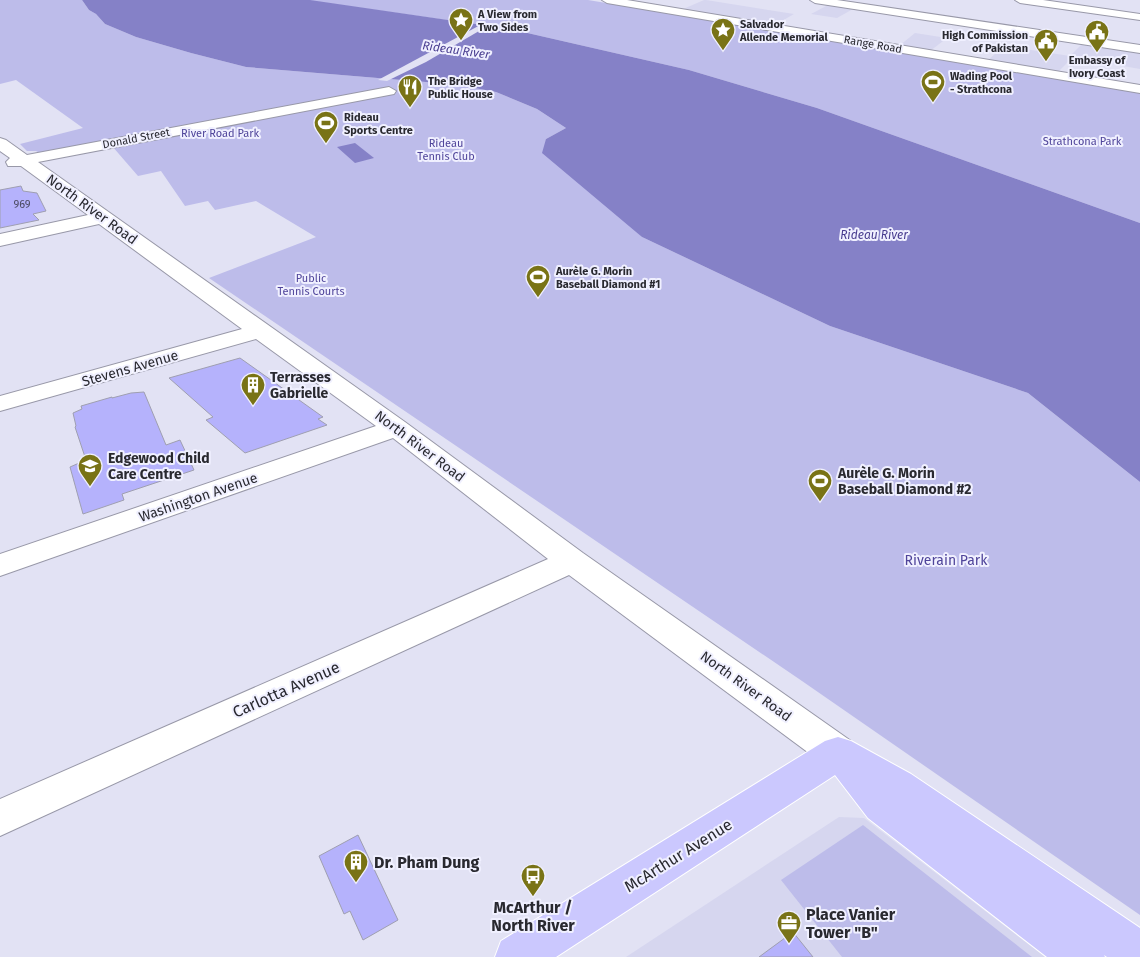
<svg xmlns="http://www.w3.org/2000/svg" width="1140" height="957" font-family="'Fira Sans',sans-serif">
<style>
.built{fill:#d6d6ef}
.green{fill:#bdbcea}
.water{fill:#8581c7}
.pier{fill:#e2e2f4}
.building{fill:#b5b2fc;stroke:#9f9fb0}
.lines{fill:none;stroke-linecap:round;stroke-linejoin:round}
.minor-casing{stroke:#9898a8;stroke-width:2}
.major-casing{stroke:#fff;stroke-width:2}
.minor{fill:#fff;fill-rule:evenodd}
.major{fill:#cbc8fe;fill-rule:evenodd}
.labels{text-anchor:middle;stroke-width:4;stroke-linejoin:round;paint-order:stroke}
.far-poi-label{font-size:11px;font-weight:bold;fill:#292930;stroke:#f0f0ff;text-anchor:start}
.far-street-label{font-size:11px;fill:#292930;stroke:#f0f0ff}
.far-park-label{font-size:11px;fill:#4f449a;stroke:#f0f0ff}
.number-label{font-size:11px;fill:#4c4b63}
.far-water-label{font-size:12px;font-style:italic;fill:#473b8f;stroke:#f0f0ff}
.street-label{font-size:14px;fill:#292930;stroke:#f0f0ff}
.poi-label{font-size:14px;font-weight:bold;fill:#292930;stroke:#f0f0ff;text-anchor:start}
.park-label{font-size:14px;fill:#4f449a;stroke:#f0f0ff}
.near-street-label{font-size:16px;fill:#292930;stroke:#f0f0ff}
.near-poi-label{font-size:16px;font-weight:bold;fill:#292930;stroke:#f0f0ff;text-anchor:start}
</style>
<rect width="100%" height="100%" fill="#e2e2f4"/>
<!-- built -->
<g class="built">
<path d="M704,0h2l88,14 -19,11 -94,-15z"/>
<path d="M828,5l25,4 -16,9 -26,-4z"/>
<path d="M915,33l32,5 -17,13 -31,-5z"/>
<path d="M1082,44l58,8v17l-67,-12 -16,16 -70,-12 17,-15 66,10z"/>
<path d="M839,817l25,1 181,139h-419z"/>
</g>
<!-- green -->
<g class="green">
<path d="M0,0h82l7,10 7,4 9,10 31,13 55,16 55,14 204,17 30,5 16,3 41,17 29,19 -20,11 96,98 188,89 198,67 112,89v433l-338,-234 -593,-403 107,-41 -60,-36 -41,9 -7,-9 -23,5 -24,-35 -23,5 -26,-30 -63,12 -13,-7h-9l-7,-7 63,-16 -67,-48 -16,4z"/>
<path d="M305,0h283l552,92v131l-323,-115 -128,-38 -179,-41z"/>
<path d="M863,825l169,132h-190l-61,-77z"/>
</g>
<!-- water -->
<g class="water">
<path d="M82,0h228l200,29 179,41 128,38 323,115v259l-112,-89 -198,-67 -188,-89 -100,-84 4,-14 20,-11 -29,-19 -41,-17 -16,-3 -30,-5 -204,-17 -55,-14 -55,-16 -31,-13 -9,-10 -7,-4z"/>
<path d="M355,143l19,15 -19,5 -18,-16z"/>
</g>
<!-- pier -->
<path class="pier" d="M484,23l7,1 -65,38 -39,19 -9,-1z"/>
<!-- building -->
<g class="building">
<path d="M21,186l2,5 14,2 9,18 -13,3 6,6 -39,8v-38z"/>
<path d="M240,358l83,59 -5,2 9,6 -82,28 -39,-33 7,-3 -44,-39z"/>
<path d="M144,392l22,53 14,-5 14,30 -72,24 2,6 -41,14 -13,-47 16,-7 -11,-33 1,-1 -3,-13 9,-4 -1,-3 31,-9v1l19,-5z"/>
<path d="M358,835l40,85 -35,20 -13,-29 -6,3 -25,-58z"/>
<path d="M793,932l20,25h-54z"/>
</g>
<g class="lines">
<defs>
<g id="minor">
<path d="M602,0h25l513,85v8l-533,-90z"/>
<path d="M810,0h27l303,45v8l-325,-50z"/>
<path d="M1015,0h28l97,14v6l-120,-17z"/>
<path d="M389,87l7,4 -2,3 -356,68 367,260 178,131 268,188 6,12 -6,12 -13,4 -13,-4 -256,-190 -569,261v-37l548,-240 -155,-121 -393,138v-22l376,-128 -120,-87 -256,72v-15l242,-67 -143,-105 -99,22v-12l88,-19 -67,-49h-13l-2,-4 4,-4 -10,-7v-13l6,2 21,15z"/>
</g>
<path id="major" d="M838,737l13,4 60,33 229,154v29h-33l-3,-2 1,2h-58l-179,-139 -33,-43 -279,182h-61l6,-16 324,-200z"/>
</defs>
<!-- minor casing -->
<use href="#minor" class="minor-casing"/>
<!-- major casing -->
<use href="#major" class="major-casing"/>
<!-- minor -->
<use href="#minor" class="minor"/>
<!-- major -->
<use href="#major" class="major"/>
</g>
<!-- icons -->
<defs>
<symbol id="sight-pin" viewBox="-11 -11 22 30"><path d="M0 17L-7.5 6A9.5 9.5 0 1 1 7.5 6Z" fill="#797316" stroke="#f0f0ff"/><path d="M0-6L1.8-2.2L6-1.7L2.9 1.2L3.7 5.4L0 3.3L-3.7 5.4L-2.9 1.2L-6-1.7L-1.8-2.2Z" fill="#fff"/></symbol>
<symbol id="civic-pin" viewBox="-11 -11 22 30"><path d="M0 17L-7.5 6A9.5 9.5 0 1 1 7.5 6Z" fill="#797316" stroke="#f0f0ff"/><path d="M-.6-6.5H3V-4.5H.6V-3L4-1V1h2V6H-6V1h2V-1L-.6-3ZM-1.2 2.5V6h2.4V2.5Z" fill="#fff"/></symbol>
<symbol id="stadium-pin" viewBox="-11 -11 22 30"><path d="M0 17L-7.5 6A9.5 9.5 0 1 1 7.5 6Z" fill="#797316" stroke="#f0f0ff"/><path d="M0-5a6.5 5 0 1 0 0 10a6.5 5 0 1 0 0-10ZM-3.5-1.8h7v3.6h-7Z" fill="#fff"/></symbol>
<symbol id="restaurant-pin" viewBox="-11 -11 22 30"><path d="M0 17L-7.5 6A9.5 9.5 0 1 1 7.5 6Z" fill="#797316" stroke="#f0f0ff"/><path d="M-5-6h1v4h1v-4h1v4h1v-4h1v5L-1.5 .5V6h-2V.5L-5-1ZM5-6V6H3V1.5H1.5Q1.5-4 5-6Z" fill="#fff"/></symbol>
<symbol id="building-pin" viewBox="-11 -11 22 30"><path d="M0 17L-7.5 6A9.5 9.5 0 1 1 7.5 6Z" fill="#797316" stroke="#f0f0ff"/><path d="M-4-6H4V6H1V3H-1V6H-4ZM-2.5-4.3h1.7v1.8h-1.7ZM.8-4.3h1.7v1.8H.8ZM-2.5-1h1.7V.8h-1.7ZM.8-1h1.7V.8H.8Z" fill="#fff"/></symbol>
<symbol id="school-pin" viewBox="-11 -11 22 30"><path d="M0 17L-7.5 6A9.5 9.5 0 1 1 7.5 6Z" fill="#797316" stroke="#f0f0ff"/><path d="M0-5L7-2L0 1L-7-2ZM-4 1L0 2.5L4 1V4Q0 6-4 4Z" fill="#fff"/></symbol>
<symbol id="bus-pin" viewBox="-11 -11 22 30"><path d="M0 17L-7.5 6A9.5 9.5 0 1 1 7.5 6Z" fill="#797316" stroke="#f0f0ff"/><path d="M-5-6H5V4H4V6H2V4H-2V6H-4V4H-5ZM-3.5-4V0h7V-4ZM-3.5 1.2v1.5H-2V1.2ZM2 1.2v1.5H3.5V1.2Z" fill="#fff"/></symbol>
<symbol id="office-pin" viewBox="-11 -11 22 30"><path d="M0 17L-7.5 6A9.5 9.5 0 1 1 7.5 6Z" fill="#797316" stroke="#f0f0ff"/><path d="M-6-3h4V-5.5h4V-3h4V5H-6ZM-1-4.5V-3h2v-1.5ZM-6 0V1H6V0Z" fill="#fff"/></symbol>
</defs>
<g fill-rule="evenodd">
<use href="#sight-pin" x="447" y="6" width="28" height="38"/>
<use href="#sight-pin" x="709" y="16" width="28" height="38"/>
<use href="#civic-pin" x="1083" y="18" width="28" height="38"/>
<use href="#civic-pin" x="1032" y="27" width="28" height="38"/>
<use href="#stadium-pin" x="919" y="68" width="28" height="38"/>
<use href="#restaurant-pin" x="396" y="73" width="28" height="38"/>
<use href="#stadium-pin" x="312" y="109" width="28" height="38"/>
<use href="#stadium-pin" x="524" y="263" width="28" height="38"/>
<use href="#building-pin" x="239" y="371" width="28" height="38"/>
<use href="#school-pin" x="76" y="452" width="28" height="38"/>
<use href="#stadium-pin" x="806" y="467" width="28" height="38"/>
<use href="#building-pin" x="342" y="848" width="28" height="38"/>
<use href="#bus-pin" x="519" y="862" width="28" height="38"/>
<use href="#office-pin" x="775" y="909" width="28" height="38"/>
</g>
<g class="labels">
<!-- far-poi labels -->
<g class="far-poi-label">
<text x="478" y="18">A View from<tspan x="478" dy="13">Two Sides</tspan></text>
<text x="740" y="28">Salvador<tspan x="740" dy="13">Allende Memorial</tspan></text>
<text x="1028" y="39" text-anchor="end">High Commission<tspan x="1028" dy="13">of Pakistan</tspan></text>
<text x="1097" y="64" text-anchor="middle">Embassy of<tspan x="1097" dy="13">Ivory Coast</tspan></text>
<text x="950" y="80">Wading Pool<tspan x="950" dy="13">- Strathcona</tspan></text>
<text x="428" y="85">The Bridge<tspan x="428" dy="13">Public House</tspan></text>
<text x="344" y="121">Rideau<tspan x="344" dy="13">Sports Centre</tspan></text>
<text x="556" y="275">Aurèle G. Morin<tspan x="556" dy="13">Baseball Diamond #1</tspan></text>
</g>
<!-- far-street labels -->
<g class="far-street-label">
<text transform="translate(873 44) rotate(10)" y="4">Range Road</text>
<text transform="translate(136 138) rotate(-11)" y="4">Donald Street</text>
</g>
<!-- far-park labels -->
<g class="far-park-label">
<text x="220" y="137">River Road Park</text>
<text x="1082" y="145">Strathcona Park</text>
<text x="446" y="147">Rideau<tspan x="446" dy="13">Tennis Club</tspan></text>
<text x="311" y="282">Public<tspan x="311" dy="13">Tennis Courts</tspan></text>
</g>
<!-- number labels -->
<g class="number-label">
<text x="22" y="208">969</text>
</g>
<!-- far-water labels -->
<g class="far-water-label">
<text transform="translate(456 50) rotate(8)" y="4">Rideau River</text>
<text x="874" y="239">Rideau River</text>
</g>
<!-- street labels -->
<g class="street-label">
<text transform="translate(92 209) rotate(36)" y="5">North River Road</text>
<text transform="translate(130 368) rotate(-16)" y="5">Stevens Avenue</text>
<text transform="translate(420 446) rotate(37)" y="5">North River Road</text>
<text transform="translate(198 497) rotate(-19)" y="5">Washington Avenue</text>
<text transform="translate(746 686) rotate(36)" y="5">North River Road</text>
</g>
<!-- poi labels -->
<g class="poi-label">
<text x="270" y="382">Terrasses<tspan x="270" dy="16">Gabrielle</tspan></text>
<text x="108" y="463">Edgewood Child<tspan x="108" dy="16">Care Centre</tspan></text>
<text x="838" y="478">Aurèle G. Morin<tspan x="838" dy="16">Baseball Diamond #2</tspan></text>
</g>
<!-- park labels -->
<g class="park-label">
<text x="946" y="565">Riverain Park</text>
</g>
<!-- near-street labels -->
<g class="near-street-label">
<text transform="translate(286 689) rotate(-24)" y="6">Carlotta Avenue</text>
<text transform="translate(678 855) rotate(-32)" y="6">McArthur Avenue</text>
</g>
<!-- near-poi labels -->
<g class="near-poi-label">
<text x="374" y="868">Dr. Pham Dung</text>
<text x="533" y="913" text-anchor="middle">McArthur /<tspan x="533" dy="18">North River</tspan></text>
<text x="806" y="920">Place Vanier<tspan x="806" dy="18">Tower "B"</tspan></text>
</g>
</g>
</svg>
